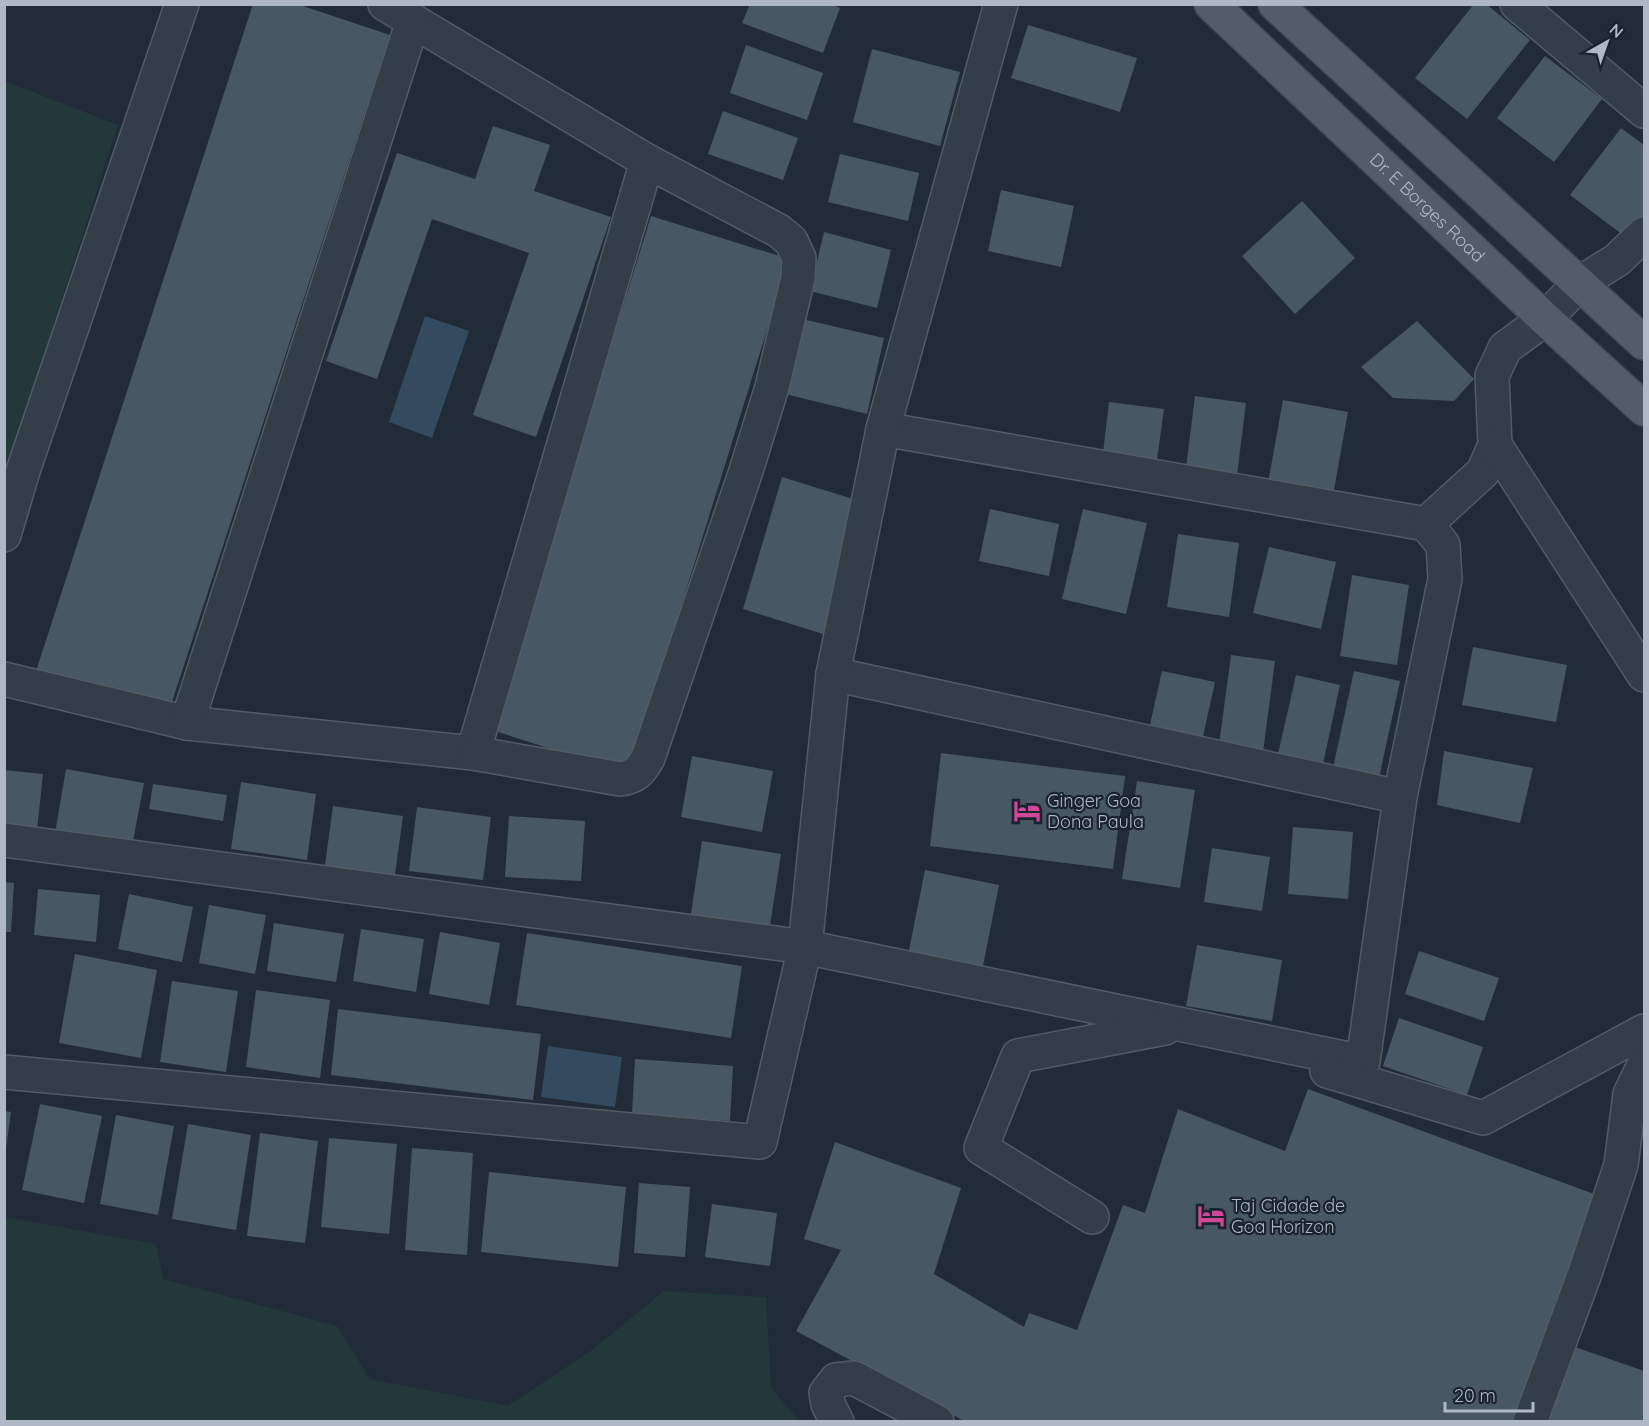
<svg xmlns="http://www.w3.org/2000/svg" width="1649" height="1426" font-family="Quicksand,sans-serif">
<style>
.green{fill:#223839}
.water{fill:#344a5f}
.building{fill:#485764}
.lines{fill:none;stroke-linecap:round;stroke-linejoin:round}
.minor-casing{stroke:#515c66;stroke-width:36}
.major-casing{stroke:#3d4752;stroke-width:36}
.minor{stroke:#343e48;stroke-width:33}
.major{stroke:#525d68;stroke-width:33}
.labels{text-anchor:middle;stroke-width:4.5;stroke-linejoin:round;paint-order:stroke}
.street-label{font-size:18px;fill:#aeb9c5;stroke:#1a232d}
.poi-label{font-size:18px;fill:#aeb9c5;stroke:#1a232d;text-anchor:start}
</style>
<rect width="100%" height="100%" fill="#212c38"/>
<!-- green -->
<g class="green">
<path d="M5,81l113,44 -113,350z"/>
<path d="M4,1217l152,27 7,35 174,47 33,53 138,27 84,-56 72,-59 102,6 5,90 28,34h-794z"/>
</g>
<!-- water -->
<g class="water">
<path d="M425,316l44,15 -37,107 -43,-16z"/>
<path d="M548,1046l74,11 -7,50 -74,-10z"/>
</g>
<!-- building -->
<g class="building">
<path d="M253,4h44l93,31 -222,679 -132,-43z"/>
<path d="M750,4h80l10,4 -17,45 -81,-30z"/>
<path d="M1474,4h12l44,36 -63,79 -52,-41z"/>
<path d="M1028,25l109,33 -17,54 -109,-34z"/>
<path d="M746,45l77,28 -16,47 -77,-27z"/>
<path d="M872,49l88,23 -20,74 -87,-24z"/>
<path d="M1545,56l57,43 -48,63 -57,-44z"/>
<path d="M723,111l75,27 -15,42 -75,-26z"/>
<path d="M493,126l57,19 -16,46 77,26 -75,220 -63,-22 56,-162 -97,-34 -55,160 -51,-18 71,-208 78,26z"/>
<path d="M1621,128l23,17v78l-13,18 -61,-46z"/>
<path d="M840,154l79,19 -11,48 -80,-19z"/>
<path d="M1001,190l73,16 -13,61 -73,-16z"/>
<path d="M1302,201l53,57 -60,56 -53,-58z"/>
<path d="M651,216l138,43 -160,515 -137,-44z"/>
<path d="M824,232l67,18 -14,58 -67,-17z"/>
<path d="M802,319l82,19 -17,76 -82,-20z"/>
<path d="M1417,321l57,58 -20,22 -61,-3 -32,-31z"/>
<path d="M1195,396l51,7 -9,72 -51,-7z"/>
<path d="M1283,400l65,12 -15,83 -65,-12z"/>
<path d="M1109,402l55,7 -7,51 -54,-7z"/>
<path d="M782,477l81,25 -40,132 -80,-25z"/>
<path d="M990,509l69,15 -10,52 -70,-15z"/>
<path d="M1083,509l64,14 -21,91 -64,-15z"/>
<path d="M1178,534l61,9 -10,74 -62,-10z"/>
<path d="M1269,547l67,15 -15,67 -68,-16z"/>
<path d="M1352,575l57,10 -12,80 -57,-9z"/>
<path d="M1473,647l94,18 -11,57 -94,-17z"/>
<path d="M1231,655l44,6 -12,91 -44,-7z"/>
<path d="M1162,671l53,11 -13,59 -53,-12z"/>
<path d="M1354,671l46,10 -21,97 -46,-10z"/>
<path d="M1296,675l44,10 -17,79 -45,-10z"/>
<path d="M1444,751l89,17 -13,55 -83,-18z"/>
<path d="M941,753l184,23 -12,93 -183,-23z"/>
<path d="M692,756l81,15 -11,61 -81,-15z"/>
<path d="M66,769l78,14 -13,69 -77,-13z"/>
<path d="M4,770l39,4 -6,56 -33,-4z"/>
<path d="M1137,781l58,9 -15,98 -58,-9z"/>
<path d="M241,782l75,12 -9,66 -76,-11z"/>
<path d="M153,784l74,11 -4,26 -74,-12z"/>
<path d="M333,806l70,10 -9,66 -70,-10z"/>
<path d="M417,807l74,10 -8,63 -74,-9z"/>
<path d="M509,816l76,5 -4,60 -76,-4z"/>
<path d="M1293,827l60,5 -5,67 -60,-5z"/>
<path d="M702,841l79,13 -12,78 -79,-12z"/>
<path d="M1212,848l58,9 -8,54 -58,-9z"/>
<path d="M925,870l74,15 -17,86 -74,-16z"/>
<path d="M4,882l10,1 -3,49h-7z"/>
<path d="M38,889l62,6 -4,47 -62,-7z"/>
<path d="M129,894l64,13 -11,55 -64,-13z"/>
<path d="M209,905l57,10 -11,59 -56,-11z"/>
<path d="M274,923l70,11 -8,48 -69,-11z"/>
<path d="M361,929l63,10 -8,53 -63,-11z"/>
<path d="M440,932l60,11 -11,62 -60,-11z"/>
<path d="M527,933l215,33 -11,72 -215,-33z"/>
<path d="M1197,945l85,15 -10,61 -86,-15z"/>
<path d="M1419,951l80,27 -15,43 -79,-27z"/>
<path d="M75,954l82,16 -16,88 -82,-15z"/>
<path d="M172,981l66,10 -12,81 -66,-10z"/>
<path d="M256,990l74,10 -10,78 -74,-11z"/>
<path d="M338,1009l203,25 -8,66 -202,-25z"/>
<path d="M1399,1018l84,29 -16,48 -84,-29z"/>
<path d="M635,1059l98,7 -3,55 -98,-7z"/>
<path d="M1308,1089l294,108 -81,225h-555l-170,-91 45,-81 -37,-11 31,-97 126,46 -27,86 90,53 5,-14 48,17 46,-125 22,8 33,-104 107,42z"/>
<path d="M40,1104l62,12 -18,87 -62,-13z"/>
<path d="M4,1111l7,1 -5,37h-2z"/>
<path d="M116,1115l58,11 -16,89 -58,-11z"/>
<path d="M188,1124l63,11 -15,95 -64,-11z"/>
<path d="M260,1133l58,8 -13,102 -58,-7z"/>
<path d="M329,1138l68,6 -8,90 -68,-7z"/>
<path d="M412,1148l61,5 -6,102 -62,-5z"/>
<path d="M489,1172l137,15 -8,80 -137,-15z"/>
<path d="M639,1183l51,4 -5,70 -51,-4z"/>
<path d="M712,1204l65,9 -7,53 -65,-9z"/>
<path d="M1575,1347l69,24v51h-96z"/>
</g>
<g class="lines">
<defs>
<g id="minor">
<path d="M1517,4l127,107"/>
<path d="M883,429l543,95 57,-52 12,-27 -3,-69 13,-28 40,-29 35,-36 37,-23 27,-26"/>
<path d="M1495,445l149,230"/>
<path d="M4,535l19,-64 159,-467"/>
<path d="M833,674l567,123"/>
<path d="M4,679l183,44 286,30 174,-592 -262,-157"/>
<path d="M187,723l226,-702"/>
<path d="M473,753l147,26c15,-2 20,-7 28,-21l98,-287 26,-84 26,-109 1,-20 -8,-17 -12,-10 -132,-70"/>
<path d="M4,840l801,107 558,115 37,-265 45,-218 -2,-34 -17,-21"/>
<path d="M1327,1071l156,47 161,-87"/>
<path d="M4,1072l756,70 45,-195 28,-273 50,-245 118,-425"/>
<path d="M1092,1217l-111,-69 37,-92 147,-28"/>
<path d="M837,1422l-9,-18 -2,-11 10,-13 18,-2 83,44"/>
<path d="M1530,1422l55,-149 36,-108 9,-71 14,-29"/>
</g>
<g id="major">
<path id="s1" d="M1211,4l334,315 99,90"/>
<path d="M1275,4l369,339"/>
</g>
</defs>
<!-- minor casing -->
<use href="#minor" class="minor-casing"/>
<!-- major casing -->
<use href="#major" class="major-casing"/>
<!-- minor -->
<use href="#minor" class="minor"/>
<!-- major -->
<use href="#major" class="major"/>
</g>
<!-- icons -->
<defs>
<symbol id="hotel-bare" viewBox="-9 -9 18 18"><path d="M-6-4.5h1.5V1H6V5H4.5V3h-9V5H-6ZM-4 0a1.8 1.8 0 1 1 3.6 0ZM.5 0V-2.5h3Q6-2.5 6 0Z" fill="#d1479c" stroke="#1a232d" stroke-width="2.5" paint-order="stroke"/></symbol>
</defs>
<g fill-rule="evenodd">
<use href="#hotel-bare" x="1008" y="792" width="38" height="38"/>
<use href="#hotel-bare" x="1192" y="1197" width="38" height="38"/>
</g>
<g class="labels">
<!-- street labels -->
<g class="street-label">
<text dy="6" stroke="none"><textPath href="#s1" startOffset="297">Dr. E Borges Road</textPath></text>
</g>
<!-- poi labels -->
<g class="poi-label">
<text x="1047" y="807">Ginger Goa<tspan x="1047" dy="21">Dona Paula</tspan></text>
<text x="1231" y="1212">Taj Cidade de<tspan x="1231" dy="21">Goa Horizon</tspan></text>
</g>
</g>
<!-- border -->
<rect width="1649" height="1426" fill="none" stroke="#aeb9c5" stroke-width="12"/>
<!-- north arrow -->
<g transform="translate(1607 42) rotate(40)" stroke="#1a232d" stroke-width="4.5" paint-order="stroke">
<path d="M0-4.5L10 22L0 15L-10 22Z" fill="#aeb9c5"/>
<text y="-9" font-size="16" font-weight="bold" text-anchor="middle" fill="#aeb9c5">N</text>
</g>
<!-- scale -->
<path d="M1445 1402v9h88v-9" fill="none" stroke="#aeb9c5" stroke-width="3"/>
<text x="1454" y="1402" font-size="18" fill="#aeb9c5" stroke="#1a232d" stroke-width="4.5" paint-order="stroke">20 m</text>
</svg>
